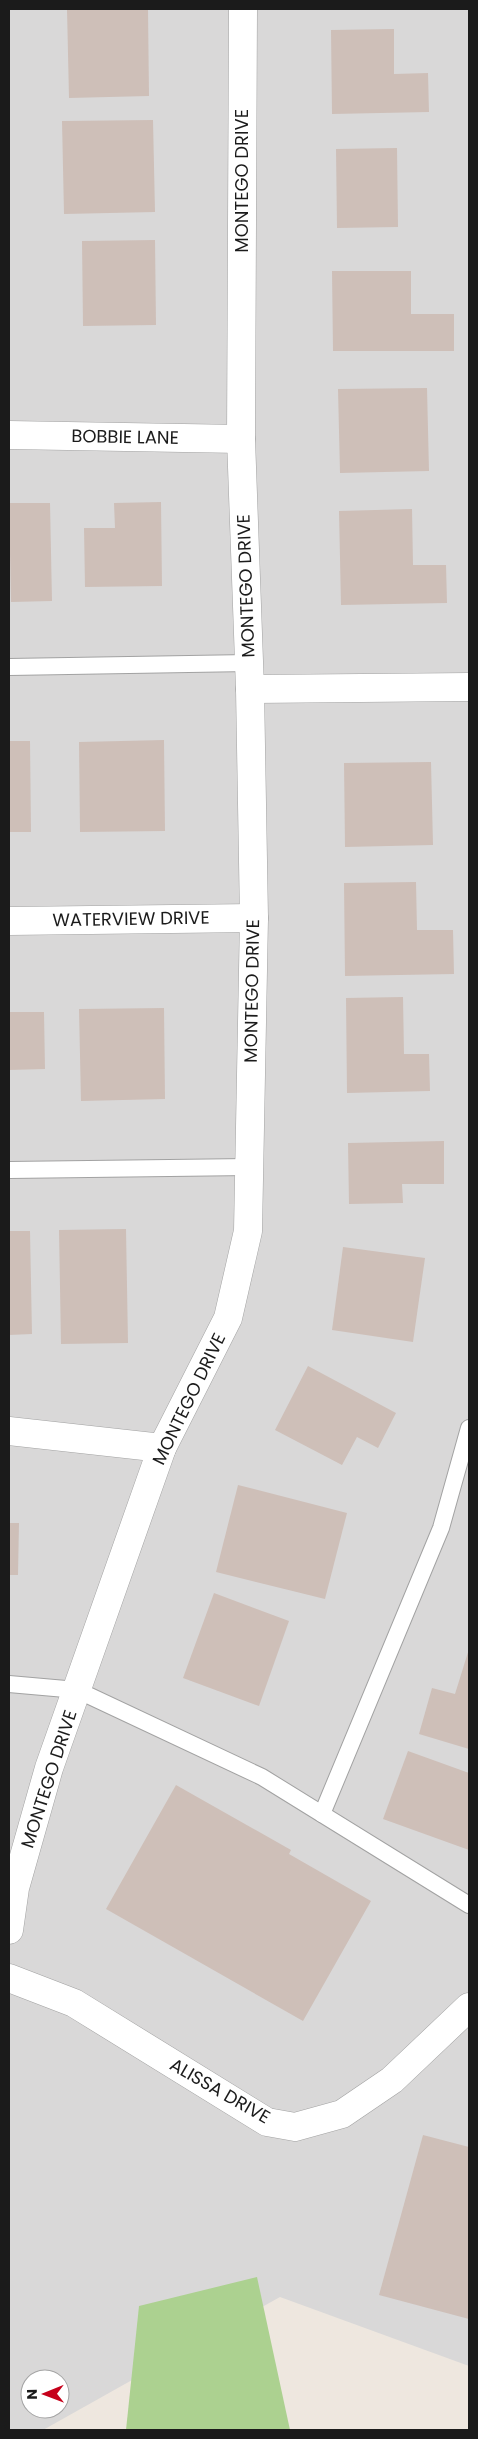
<svg xmlns="http://www.w3.org/2000/svg" width="478" height="2439" font-family="Poppins,sans-serif">
<style>
.residential{fill:#d9d8d8;fill-rule:evenodd}
.forest{fill:#acd190}
.building{fill:#cebfb8}
.lines{fill:none;stroke-linecap:round;stroke-linejoin:round}
.lane-casing{stroke:#a2a2a2;stroke-width:18}
.street-casing{stroke:#a2a2a2;stroke-width:29}
.lane{stroke:#fff;stroke-width:16}
.street{stroke:#fff;stroke-width:28}
.labels{text-anchor:middle;stroke-width:4;stroke-linejoin:round;paint-order:stroke}
.street-label{font-size:18px;fill:#1b1b1b;stroke:#fff}
</style>
<rect width="100%" height="100%" fill="#eee7df"/>
<!-- residential -->
<path class="residential" d="M9,9h460v2357l-189,-69 -237,133h-34zM30,2379h30v30h-30z"/>
<!-- forest -->
<path class="forest" d="M257,2277l33,153h-164l13,-124z"/>
<!-- building -->
<g class="building">
<path d="M67,9h81l1,87 -80,2z"/>
<path d="M394,29v45l34,-1 1,39 -97,2 -1,-84z"/>
<path d="M153,120l2,92 -91,2 -2,-93z"/>
<path d="M397,148l1,79 -61,1 -1,-79z"/>
<path d="M155,240l1,85 -73,1 -1,-85z"/>
<path d="M332,271h79v43h43v37h-121z"/>
<path d="M427,388l2,83 -89,2 -2,-84z"/>
<path d="M161,502l1,84 -77,1 -1,-59h31l-1,-25z"/>
<path d="M9,503h41l2,98 -41,1z"/>
<path d="M412,509l1,56h33l1,38 -106,2 -2,-94z"/>
<path d="M164,740l1,91 -85,1 -1,-90z"/>
<path d="M9,741h21l1,91h-22z"/>
<path d="M431,762l2,83 -88,2 -1,-84z"/>
<path d="M416,882l1,48h36l1,44 -109,2 -1,-93z"/>
<path d="M403,997l1,57h25l1,37 -83,2 -1,-95z"/>
<path d="M164,1008l1,91 -84,2 -2,-92z"/>
<path d="M9,1012h35l1,57 -36,1z"/>
<path d="M444,1141v43h-42l1,19 -54,1 -1,-61z"/>
<path d="M126,1229l2,114 -67,1 -2,-114z"/>
<path d="M9,1231h21l2,103 -23,1z"/>
<path d="M343,1247l82,11 -12,84 -81,-12z"/>
<path d="M308,1366l88,47 -18,35 -21,-11 -15,28 -67,-35z"/>
<path d="M238,1485l109,28 -22,86 -109,-27z"/>
<path d="M9,1523h10l-1,52h-9z"/>
<path d="M214,1593l75,28 -30,85 -76,-28z"/>
<path d="M469,1649v100l-50,-15 13,-46 23,6z"/>
<path d="M408,1751l61,22v77l-86,-31z"/>
<path d="M176,1785l115,65 -2,4 82,47 -68,120 -197,-112z"/>
<path d="M423,2135l46,12v172l-90,-24z"/>
</g>
<g class="lines">
<defs>
<g id="lane">
<path d="M9,667l240,-4"/>
<path d="M9,1170l240,-3"/>
<path d="M9,1684l68,6 185,87 207,128"/>
<path d="M322,1814l119,-286 28,-100"/>
</g>
<g id="street">
<path d="M9,435l232,4"/>
<path d="M250,689l219,-2"/>
<path d="M9,921l245,-3"/>
<path d="M9,1431l153,17"/>
<path d="M9,1930l6,-42 34,-120 113,-320 66,-130 20,-87 6,-313 -4,-229 -9,-250 2,-430"/>
<path d="M9,1978l65,25 193,119 28,5 47,-13 50,-34 77,-73"/>
</g>
</defs>
<!-- lane casing -->
<use href="#lane" class="lane-casing"/>
<!-- street casing -->
<use href="#street" class="street-casing"/>
<!-- lane -->
<use href="#lane" class="lane"/>
<!-- street -->
<use href="#street" class="street"/>
</g>
<g class="labels">
<!-- street labels -->
<g class="street-label">
<text transform="translate(242 181) rotate(-90)" y="6">MONTEGO DRIVE</text>
<text transform="translate(125 437) rotate(1)" y="6">BOBBIE LANE</text>
<text transform="translate(246 586) rotate(-92)" y="6">MONTEGO DRIVE</text>
<text transform="translate(131 919) rotate(-1)" y="6">WATERVIEW DRIVE</text>
<text transform="translate(252 991) rotate(-89)" y="6">MONTEGO DRIVE</text>
<text transform="translate(189 1399) rotate(-64)" y="6">MONTEGO DRIVE</text>
<text transform="translate(49 1779) rotate(-72)" y="6">MONTEGO DRIVE</text>
<text transform="translate(220 2091) rotate(30)" y="6">ALISSA DRIVE</text>
</g>
</g>
<!-- border -->
<rect width="478" height="2439" fill="none" stroke="#1b1b1b" stroke-width="20"/>
<!-- north arrow -->
<g transform="translate(45 2394) rotate(269)"><circle r="24" fill="#ffffff" stroke="#a4a4a4"/>
<path d="M0-4L9 19L0 12L-9 19Z" fill="#c6001a"/>
<text y="-8" font-size="14" font-weight="bold" text-anchor="middle" fill="#1b1b1b">N</text>
</g>
</svg>
